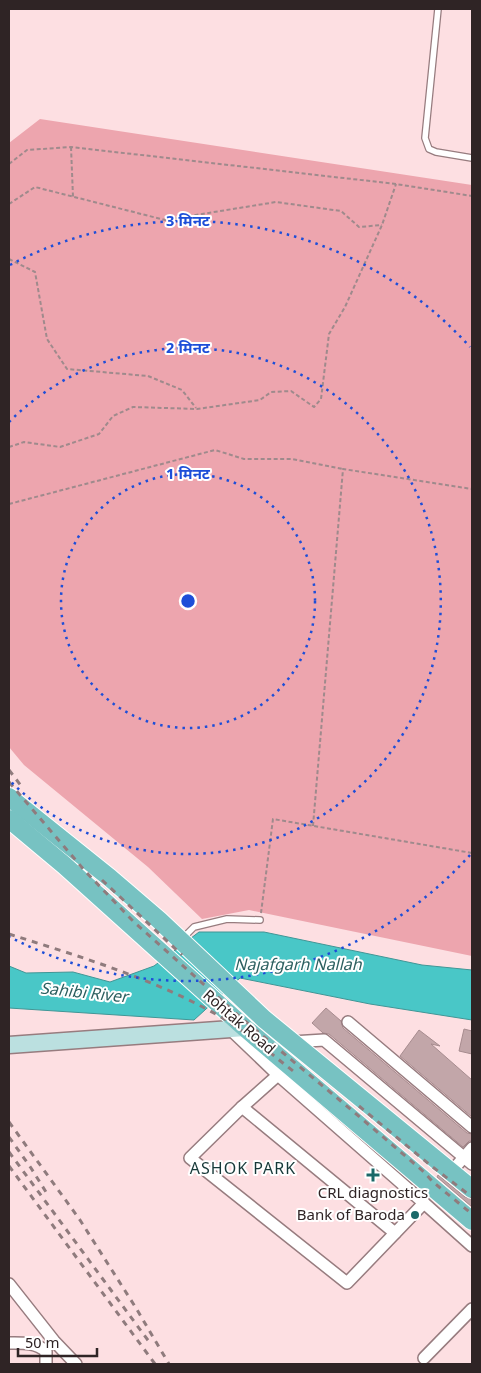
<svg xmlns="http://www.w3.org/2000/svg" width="481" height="1373" font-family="Georgia,'Noto Sans Devanagari',serif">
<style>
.green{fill:#eda5ae}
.water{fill:#49c7c7;stroke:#419696}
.building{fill:#c2a6a9;stroke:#a78c8f}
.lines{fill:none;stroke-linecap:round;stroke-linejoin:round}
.lane-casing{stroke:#977c7f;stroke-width:8}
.street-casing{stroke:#977c7f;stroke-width:14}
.secondary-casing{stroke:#977c7f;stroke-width:19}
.primary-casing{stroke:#fff;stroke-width:20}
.path{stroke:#9f8a8c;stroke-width:2;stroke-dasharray:4 2.5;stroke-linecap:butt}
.lane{stroke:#fff;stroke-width:5.5}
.street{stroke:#fff;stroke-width:11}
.secondary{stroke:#bbe0e0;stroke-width:16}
.primary{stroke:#77c2c2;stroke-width:18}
.rail{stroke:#8f7b7d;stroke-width:3;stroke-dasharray:6 6;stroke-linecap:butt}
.ring{fill:none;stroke:#1d4ed8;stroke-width:2.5;stroke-dasharray:2.5 5}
.poi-dot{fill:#1a6868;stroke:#fff;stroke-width:2}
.labels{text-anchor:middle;stroke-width:4;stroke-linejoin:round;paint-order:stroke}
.street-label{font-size:15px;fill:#2f2425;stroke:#fff}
.poi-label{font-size:15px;fill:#2f2425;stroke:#fff}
.water-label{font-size:16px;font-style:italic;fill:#2c6060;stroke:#fff}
.neighbourhood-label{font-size:16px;letter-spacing:1px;fill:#163939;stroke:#fff}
.centre{fill:#1d4ed8;stroke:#fff;stroke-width:2.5}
.ring-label{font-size:15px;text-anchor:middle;font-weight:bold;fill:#1d4ed8;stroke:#fff;stroke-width:4;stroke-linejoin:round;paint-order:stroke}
</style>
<rect width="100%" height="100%" fill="#fddfe2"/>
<!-- green -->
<path class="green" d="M40,119l432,66v771l-223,-46 -47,9 -54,-52 -124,-102 -15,-18v-604z"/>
<!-- water -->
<path class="water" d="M199,932h65l158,33 50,5v50l-102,-16 -130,-26 -46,42 -185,-12v-42l17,7 47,-1 37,10 44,-16z"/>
<!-- building -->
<g class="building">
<path d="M326,1008l15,13 2,7 124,105 5,1v7h-3l-6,6 -134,-113 -6,-1 -11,-10z"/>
<path d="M464,1029l8,2v23l-13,-3z"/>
<path d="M419,1030l21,16 -9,-2 41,36v37l-72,-61z"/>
<path d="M438,1175l27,22 7,2v8l-35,-30z"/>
</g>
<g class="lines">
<defs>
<g id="lane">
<path d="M438,9l-13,129 4,11 7,3 36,6"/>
<path d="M183,938l11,-11 33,-8 33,1"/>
</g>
<g id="street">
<path d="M348,1022l124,105"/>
<path d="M230,1029l48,46 146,128"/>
<path d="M292,1042l32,-2 148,124"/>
<path d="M278,1075l-36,32 -52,51 157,125 77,-80 48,43"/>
<path d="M242,1107l153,126"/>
<path d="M451,1172l21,-24"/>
<path d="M9,1284l45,57 22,23"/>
<path d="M9,1343c14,0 25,-1 37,8v13"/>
<path d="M424,1358l48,-49"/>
</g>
<path id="secondary" d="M9,1045l236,-17"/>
<g id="primary">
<path d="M9,797l101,81 49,42 105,99 208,170"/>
<path d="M9,819l55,46 181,163 227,193"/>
</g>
</defs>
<!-- lane casing -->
<use href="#lane" class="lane-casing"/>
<!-- street casing -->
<use href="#street" class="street-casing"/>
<!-- secondary casing -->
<use href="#secondary" class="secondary-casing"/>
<!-- primary casing -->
<use href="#primary" class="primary-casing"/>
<!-- path -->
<g class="path">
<path d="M71,147l2,50"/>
<path d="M9,164l18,-14 44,-3 325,37 76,12"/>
<path d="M9,204l26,-17 130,33 111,-18 65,9 18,16 23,-2"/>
<path d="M9,259l26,13 12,67 20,30 81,7 34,14 14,18"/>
<path d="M9,447l15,-5 36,5 39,-13 14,-18 20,-9 64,2 63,-9 11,-8 20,-1 23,16 7,-8 8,-65 16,-27 37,-82 14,-41"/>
<path d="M9,504l206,-54 29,9h48l51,10"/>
<path d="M313,826l30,-357 129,20"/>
<path d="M261,913l12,-94 199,34"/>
</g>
<!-- lane -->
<use href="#lane" class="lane"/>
<!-- street -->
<use href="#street" class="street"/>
<!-- secondary -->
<use href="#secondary" class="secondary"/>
<!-- primary -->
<use href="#primary" class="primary"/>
<!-- rail -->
<g class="rail">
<path d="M9,770l13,17"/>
<path d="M9,782l76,89 48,50 106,95 116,97 69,59 9,10 39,32"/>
<path d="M102,880l80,75"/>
<path d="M9,934c72,23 146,45 212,83 27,16 51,38 76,57"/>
<path d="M359,1106l71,59 42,32"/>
<path d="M9,1122l71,98 56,88 33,56"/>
<path d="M9,1137l22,31 15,24"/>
<path d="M9,1152l141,191"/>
<path d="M9,1166l146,198"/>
</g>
</g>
<!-- distance rings -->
<g class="ring">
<circle cx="188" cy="601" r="127"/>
<path d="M9 422A253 253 0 1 1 9 780"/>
<path d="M470 855A380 380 0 0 1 10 937M10 265A380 380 0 0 1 470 347"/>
</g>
<!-- markers -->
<g class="poi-dot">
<path d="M370.5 1167.5h5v5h5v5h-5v5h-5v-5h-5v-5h5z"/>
<circle cx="415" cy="1215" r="5"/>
</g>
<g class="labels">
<!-- street labels -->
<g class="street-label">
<text transform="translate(239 1022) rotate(41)" y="5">Rohtak Road</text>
</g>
<!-- poi labels -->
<g class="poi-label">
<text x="373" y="1198">CRL diagnostics</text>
<text x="405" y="1220" text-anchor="end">Bank of Baroda</text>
</g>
<!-- water labels -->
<g class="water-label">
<text x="298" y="970">Najafgarh Nallah</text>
<text transform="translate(84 992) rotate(6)" y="6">Sahibi River</text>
</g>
<!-- neighbourhood labels -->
<g class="neighbourhood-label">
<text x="243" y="1174">ASHOK PARK</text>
</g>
</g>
<circle cx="188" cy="601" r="8" class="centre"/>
<g class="ring-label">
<text x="188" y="226">3 मिनट</text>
<text x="188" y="353">2 मिनट</text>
<text x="188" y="479">1 मिनट</text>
</g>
<!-- border -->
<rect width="481" height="1373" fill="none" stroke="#2f2425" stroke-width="20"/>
<!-- scale -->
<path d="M18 1348v8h79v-8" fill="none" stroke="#2f2425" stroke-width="2.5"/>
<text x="25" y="1348" font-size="15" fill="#2f2425" stroke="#ffffff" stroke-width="4" paint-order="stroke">50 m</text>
</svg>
